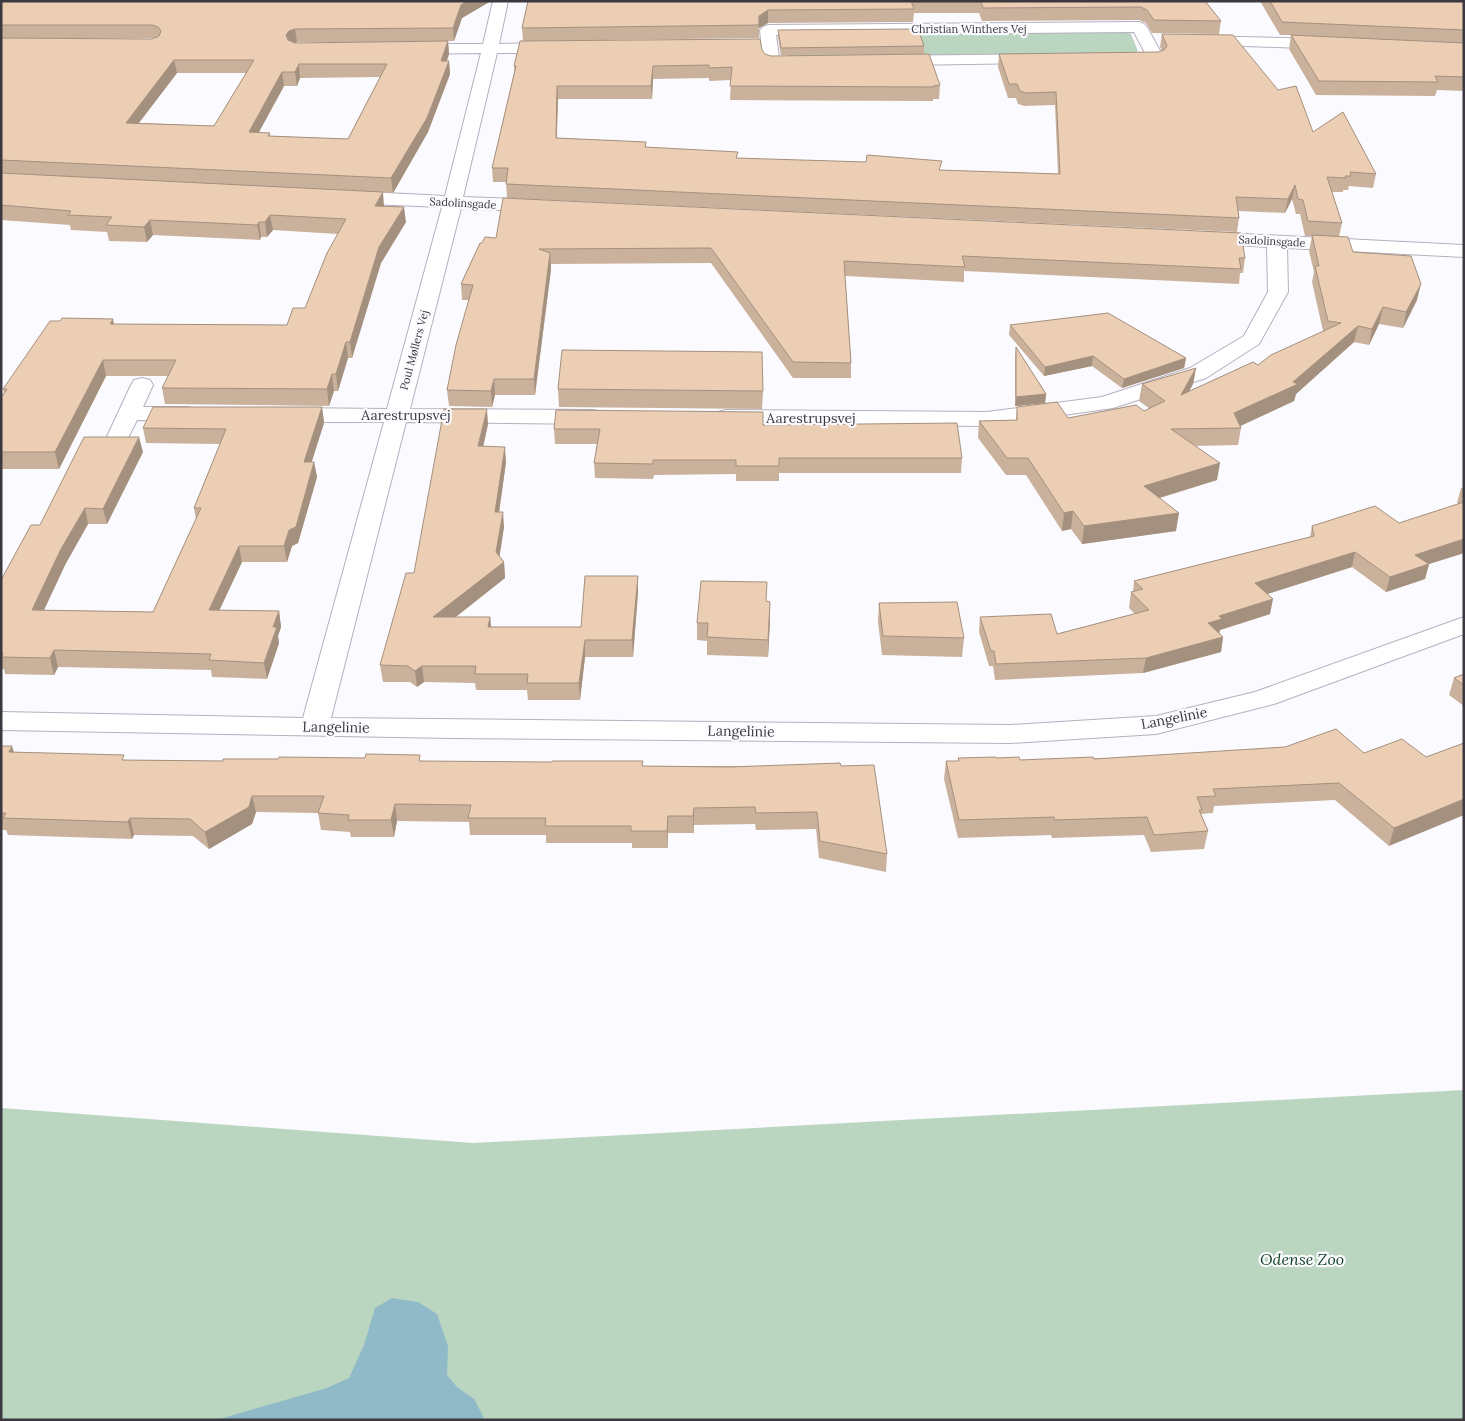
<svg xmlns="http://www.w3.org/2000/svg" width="1465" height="1421" font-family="Lora,serif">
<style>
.green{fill:#bad6c0}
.water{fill:#91bac8}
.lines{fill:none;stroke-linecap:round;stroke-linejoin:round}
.minor-casing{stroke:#b5b0bf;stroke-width:2}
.minor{fill:#fff;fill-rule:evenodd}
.wall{fill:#cab19b;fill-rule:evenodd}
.shaded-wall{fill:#a4907e}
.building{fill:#ebceb4;stroke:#a4907e;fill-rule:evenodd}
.labels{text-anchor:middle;stroke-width:4.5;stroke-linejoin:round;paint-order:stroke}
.far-street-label{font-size:11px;fill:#3b393f;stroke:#fbfafe}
.street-label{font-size:14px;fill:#3b393f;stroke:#fbfafe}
.near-park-label{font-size:16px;font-style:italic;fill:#154827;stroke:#fbfafe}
</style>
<rect width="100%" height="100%" fill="#fbfafe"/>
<!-- green -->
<g class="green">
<path d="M1120,31l11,3 7,17 -9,3 -337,3 -10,-4 4,-18z"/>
<path d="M1464,1090v330h-1463v-312l472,35z"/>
</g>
<!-- water -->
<path class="water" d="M392,1298l26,4 19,12 11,32 -1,29 10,12 17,12 11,21h-269l111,-32 22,-10 15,-33 11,-37z"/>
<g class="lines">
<defs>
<g id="minor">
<path d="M493,1h15l-9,43 56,-1 6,2 2,3 -2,3 -6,2h-58l-34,144 76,3 7,2 2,4 -2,4 -7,2 -78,-4 -51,201 183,1 8,2 3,5 -3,5 -8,2 -187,-2 -75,296 679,7 146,-9 99,-24 209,-75v17l-190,70 -118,30 -146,9 -558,-5 -451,-8v-18l302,6 81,-296h-98l-8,-2 -3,-5 3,-5 8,-2 101,1 55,-202 -95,-4 -7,-2 -2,-4 2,-4 7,-2 98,5 36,-143 -70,1 -6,-2 -2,-3 2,-3 6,-2h72z"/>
<path d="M1139,22l5,2 3,3 17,31 -2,3 -391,6 -6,-2 -2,-3 -3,-32 3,-3 5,-2zM1134,32l11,21 -366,4 -3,-22z"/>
<path d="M1200,36l127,3 6,2 2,3 -2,3 -6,2 -133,-5 -2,-3 2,-3z"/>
<path d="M1204,232l260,13v12l-177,-9 1,44 -29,52 -53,34 -93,30 -126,18 -261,-2 -8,-2 -3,-5 3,-5 8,-2 261,2 115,-15 88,-29 54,-32 24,-44 -1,-45 -70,-5 -3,-4 3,-4z"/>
<path d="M142,378l8,2 3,5 -10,22h45l8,2 3,5 -3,5 -8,2 -51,-1 -14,28 -8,2 -8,-2 -3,-5 27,-58 3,-5z"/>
</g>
</defs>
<!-- minor casing -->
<use href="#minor" class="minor-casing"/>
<!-- minor -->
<use href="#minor" class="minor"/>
</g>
<!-- wall -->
<g class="wall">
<path d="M1,1h490l-29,17 -8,23h-6l1,13 -2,7h2l1,13 -22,58 -35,61 -29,-2 42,31 -25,41 -29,95h-4l-10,33h-4l-5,15 -164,-2 -3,-16 6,-12h-62l-47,93h-58v-71l3,-5 -1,-4 111,-65 173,1 18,-17 33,-74 -65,-4 -6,7h-6l-1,3 -107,-5 -6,7 -38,-1 -2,-9 -36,-2 -1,-5 -69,-5zM1,38h152l-1,1zM297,42h88l-90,1zM177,73h69l-32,53 -75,-3zM380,77l-32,62 -78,-3v-3h-12l26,-47h13l3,-8z"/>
<path d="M528,1h677l16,20 -2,13 -67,-1 -6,-10 -7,-3 -157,1 -3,-8h-65l-1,9 -145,1 -9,5v10l-236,3 -1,-13z"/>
<path d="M1260,1h204v90l-27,-1 -2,6 -119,-1 -27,-46 2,-14h-11z"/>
<path d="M778,30l146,16v8l-143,1 -3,-18z"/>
<path d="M1162,34l214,140 -3,14 -24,-2 -1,4h-5v2h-11l10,31 -3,14 14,15 64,48 -14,28 -24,-4 -10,21 -15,-3 -58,52 -2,7 -54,25 1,2 -3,17 -43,1 22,34 -57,18 16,33 -94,13 -11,-15 -9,2 -36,-56h-20l-28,-37 1,-17 37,-1 1,-13 51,11 76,-7 6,-2 -11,-8 3,-17 54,-16 -3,16 -4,7 69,-26 65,-34 -11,-49 2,-10 -5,-21 3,-15h-7l-5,-22h-4l-4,-15 -7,14 -47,-2 1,7 -2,14 -730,-34 -1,-16h-13l-1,-14 22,-95v-7l248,-16 3,4 6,2 169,29 -1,14h-6v2l-203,-1 1,-20 -22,1v-3l-56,1 -1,20h-94l-1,39 89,4v5l92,11 203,12 117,4 -3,-69 -31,1 -6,-2 -2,-6h-8l-10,-31 1,-13 159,-2 4,-1 -2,-4z"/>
<path d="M480,243l765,15 -2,15h-3l-1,11 -275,-13v11l-119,-6 6,87v15h-58l-82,-115 -160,1v5l-16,126h-40l-3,12 -43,-1 -2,-16 22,-90h-7l-1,-16z"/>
<path d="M1010,325l176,33 -2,10 -62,20 -30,-22 -48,10 -35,-41z"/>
<path d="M1016,347l30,47 -1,9 -30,3v-50z"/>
<path d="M558,389l205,2 -1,18 -203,-2z"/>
<path d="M322,407l2,16 -13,39h3l3,15 -19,66 -6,3 -5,16h-45l-23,48 60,1 2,16 -3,9 1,7 -12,36 -55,-2 -1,-7 -153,-3 -4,8 -49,-1 -1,-5h-3v-89l39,-55 103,-73 -36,72h-19l-23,41 -21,45 109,2 43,-93 -2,-11 26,-64 -74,-1 -3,-15z"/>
<path d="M488,424l-5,22 23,16 -7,50 5,15 -5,29 5,6 1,16 -49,39h34l1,10h90l57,-35 -5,65h-48l-5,43h-52l-1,-10h-51l-1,-7 -51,-1 -7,5 -7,-5h-27l-3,-17 34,-92z"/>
<path d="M763,425l199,33 -1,15h-182v8h-43v-7l-82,1 -1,4 -58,-1 -1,-15 3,-19h-42l-1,-15z"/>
<path d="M1464,487v66l-35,11 -4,15 -39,13 -34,-25 -85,27 3,20 -50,16 -1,3 4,4 -2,15 -78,21 -148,7 -2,-14h-4l-10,-34 1,-15 77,17 78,-20 -6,-6 2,-16h2l1,-11 176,-44 2,-11 87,-3 60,-19 -2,-1 4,-15z"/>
<path d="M767,601l3,18 -2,38 -61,-2v-14l-10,-1v-17z"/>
<path d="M879,603l85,35 -2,19 -80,-2 -4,-33z"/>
<path d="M1464,674v32l-15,-11 5,-17z"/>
<path d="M1,746l13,6 111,8 98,1h198l222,5h198l46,88 -1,18 -67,-14 -3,-29 -60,1 -1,-6 -61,1v8h-26v15h-36v-5h-86v-8h-76l-1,-13 -72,-1 -3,16h-43l-1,-5 -29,-2 -3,-17 -62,-1 -4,12 -43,25 -16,-13 -59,-1 -2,4 -124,-4 -2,-5h-5z"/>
<path d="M1364,753l62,4 -37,89 -54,-46 -121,6 -1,7 -12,1 7,17 -4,18 -53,3 -7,-17 -92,3 -1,-3 -93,3 -14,-59 2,-18h12v-3h39l23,2z"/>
</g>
<!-- shaded-wall -->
<g class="shaded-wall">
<path d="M467,1h24l-29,17 -8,23 -1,-13 8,-23z"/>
<path d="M768,10v13l-9,5v-12z"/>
<path d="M295,29l2,13 -7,2 -3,4 -1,-13 3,-4z"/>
<path d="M448,41l1,13 -7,20 -1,-13z"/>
<path d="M174,60l3,13 -49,64 -2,-14z"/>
<path d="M449,61l1,13 -22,58 -35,61 -2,-15z"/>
<path d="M299,64l1,14 -3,8 -2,-14z"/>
<path d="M653,66v13l-1,20 -1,-13z"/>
<path d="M282,72l2,14 -33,61 -2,-15z"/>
<path d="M557,86l1,13 -2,53v-14z"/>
<path d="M1295,185l-3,14 -7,14 3,-14z"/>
<path d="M383,192l1,15 -9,-1z"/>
<path d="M404,207l2,15 -25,41 -29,95 -2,-16 29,-95z"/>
<path d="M270,215l3,15 -6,7 -2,-15z"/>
<path d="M150,220l3,15 -6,7 -3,-15z"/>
<path d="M259,222l2,15 -1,3 -3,-15z"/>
<path d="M550,253l1,16 -16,126 -1,-16z"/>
<path d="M1421,284l-4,16 -14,28 3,-16z"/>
<path d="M1383,307l-4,17 -10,21 3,-16z"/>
<path d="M113,319l3,15 -6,-10z"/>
<path d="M1358,326l-4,16 -58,52 -2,7 -58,27 -2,-15 59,-31z"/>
<path d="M346,342l2,16 -10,33 -2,-17z"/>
<path d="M1093,356l-1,10 -48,10 1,-9z"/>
<path d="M1186,358l-2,10 -62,20 2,-9z"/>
<path d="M103,360l3,16 -47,93 -4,-17z"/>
<path d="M1196,368l-3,16 -15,28 3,-17z"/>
<path d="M332,374l2,17 -5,15 -2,-17z"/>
<path d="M494,379l1,16 -3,12 -1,-16z"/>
<path d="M1046,394l-1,9 -30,3 1,-9z"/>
<path d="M322,407l2,16 -17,54 -3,-15z"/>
<path d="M487,409l1,15 -8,38 -2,-16z"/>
<path d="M139,437l4,15 -36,72 -4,-15z"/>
<path d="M505,447l1,15 -9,65 -2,-15z"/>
<path d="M314,462l3,15 -19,66 -6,3 -5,16 -3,-16z"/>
<path d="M1220,463l-3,17 -75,23 2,-17z"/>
<path d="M85,508l3,16 -23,41 -29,62 -4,-17 29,-61z"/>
<path d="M1073,511l-2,18 -9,2 2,-18z"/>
<path d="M503,512l1,15 -6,40 6,-5 1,16 -70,55 -2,-16 63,-65z"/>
<path d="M1179,513l-3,18 -94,13 2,-18z"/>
<path d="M1464,539v14l-35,11 -4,15 -39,13 4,-15 25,-22z"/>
<path d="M239,546l3,16 -30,64 -3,-16z"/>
<path d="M1355,552l-3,15 -100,32 3,-16z"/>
<path d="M638,576v16l-5,65 -1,-17z"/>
<path d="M1273,599l-3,15 -50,16 -1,5 -11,-12 11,-7z"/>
<path d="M770,602v17l-2,38v-17z"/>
<path d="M279,611l2,16 -3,9 1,7 -12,36 -3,-16 9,-36z"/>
<path d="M490,617l2,16 -4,-6z"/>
<path d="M1223,637l-2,15 -78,21 3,-15z"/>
<path d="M585,640v17l-5,43 -1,-17z"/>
<path d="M54,650l4,17 -4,8 -4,-17z"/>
<path d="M422,666l2,16 -7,5 -2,-16z"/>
<path d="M12,746l5,17 -8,-11z"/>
<path d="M252,796l4,16 -4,12 -43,25 -4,-17z"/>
<path d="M1464,799v16l-75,31 5,-18z"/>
<path d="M395,804l2,17 -3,16 -3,-17z"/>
<path d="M694,808v25l-1,-17z"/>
<path d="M668,816v32l-1,-17z"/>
<path d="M130,818l4,17 -2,4 -4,-17z"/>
</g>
<!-- building -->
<g class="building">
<path d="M1,1h466l-6,4 -8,23 -158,1 -6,2 -3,4 2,5 7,3 153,-2 -7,20h8l-22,57 -36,60 -390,-18v-122l151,1 7,-3 2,-5 -3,-4 -6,-2h-151zM174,60h80l-40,66 -88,-3zM299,64h88l-39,75 -80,-3 2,-3 -21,-1 33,-60h13z"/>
<path d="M528,1h383l3,8 -146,1 -9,6v9l-237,3z"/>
<path d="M981,1h224l16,20 -67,-1 -7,-10 -6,-3 -158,1z"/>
<path d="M1270,1h194v29l-182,-8z"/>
<path d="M918,29l6,17 -143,2 -3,-18z"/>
<path d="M1162,34l71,1 45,55 18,-4 17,46 30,-20 33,62 -26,-2 1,4h-6l1,2 -19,-1 15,46 -34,-2 -5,-21 -5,-1 -3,-14 -7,14 -52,-2 3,21 -733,-34 2,-16h-16l24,-102h-2l6,-25 240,-2 2,11 3,4 6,2 158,-2 11,31 -7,1 1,1 -204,-1 2,-19 -23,1v-3l-56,1 -2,20h-94l-1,52 90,4 -1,5 93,5 -2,6 130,4 1,-7 75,6 -3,9 121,4 -4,-82 -30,1 -6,-2 -3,-7h-8l-10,-30 159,-2 6,-2 3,-4z"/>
<path d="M1291,35l173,8v34l-29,-1 3,6 -119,-1z"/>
<path d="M1,173l382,19 -8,14 29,1 -25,40 -29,95h-4l-10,32h-4l-5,15 -165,-1 14,-28h-73l-48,92h-54v-54l6,-9h-4l47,-68h10l2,-3 51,1 -3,5 177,1 6,-17h12l22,-55 19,-34 -76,-4 -5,7h-6l-2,3 -107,-5 -6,7 -38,-2 6,-8 -44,-2 3,-4 -70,-6z"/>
<path d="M503,198l738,35 4,25h-6l2,11 -279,-13 3,11 -121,-6 7,102 -58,-1 -82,-114 -172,1 11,4 -16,126h-40l-3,12 -44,-1 9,-45 17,-60 -12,-1 19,-41h2l3,-6 11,1z"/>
<path d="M1312,235l36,2 5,15 58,4 10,28 -15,28 -23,-5 -11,22 -14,-3 -65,56 5,2 -64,29 7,15 -70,1 49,34 -76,23 35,27 -95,13 -11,-15 -9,2 -36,-55h-21l-28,-37 38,-1v-13l40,-5 11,16 68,-13 8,6 21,-10 -23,-17 54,-16 -15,27 72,-33 5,3 13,-10 70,-32 -13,-2 -13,-55h4z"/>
<path d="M1108,313l78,45 -62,21 -31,-23 -48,11 -35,-42z"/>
<path d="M1016,347l30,47 -30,3z"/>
<path d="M562,350l200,2 1,39 -205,-2z"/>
<path d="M153,407h169l-18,55h10l-18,65 -7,3 -5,16h-45l-30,64 70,1 -6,16h4l-13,36 -55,-3 2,-6 -157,-4 -4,8 -49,-1 2,-4h-2v-73l30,-55h9l44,-88h55l-36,72 -18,-1 -24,41 -29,61 121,2 48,-104h-7l32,-79 -83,-1z"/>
<path d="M444,409h43l-9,37 27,1 -10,65h8l-7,40 8,10 -71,55h57l-2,10h93l4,-51h53l-6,64h-47l-6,43h-52l1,-9h-53l1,-8h-54l-7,5 -7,-5 -28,-1 26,-92h8z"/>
<path d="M556,410l207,2v13l194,-2 5,35h-183v8h-43v-6h-83v4l-59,-1 6,-34h-46z"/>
<path d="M1464,502v37l-49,16 14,9 -39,13 -35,-25 -100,31 18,16 -54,17 3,3 -14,4 15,14 -77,21 -150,6 -2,-13h-3l-11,-34 71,-3 6,20 92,-24 -18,-18 12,-3 -9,-8 180,-45 -2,-10 63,-20 24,17z"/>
<path d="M701,581l66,1 -1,19 4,1 -2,38 -61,-3 1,-14h-11z"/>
<path d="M957,602l7,36 -81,-2 -4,-33z"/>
<path d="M1464,674v11l-10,-7z"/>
<path d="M1336,729l28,24 38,-14 24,18 38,-14v56l-70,29 -55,-45 -126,6 3,7 -19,1 5,13h-3l9,21 -54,4 -7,-18 -92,3 -1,-3 -95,3 -13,-59h13l-1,-3 38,-1 1,1 22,-1 1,3 73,-3 1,2 191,-12z"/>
<path d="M1,746h11l-3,6 115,3 -2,5 101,1v-2h55l1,-2 86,1 1,-4 54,1 -1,6 133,1v-1h91l-1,5 87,1 111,-4 1,3 33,-1 13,89 -67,-13 -3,-29 -61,1 -1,-6 -61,1 -1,8h-25l-1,15h-36v-5h-86l1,-8h-78l3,-13 -76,-1 -4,16h-43l1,-5 -31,-2 6,-17h-72l-3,11 -44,25 -15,-13 -60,-1 -2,4 -125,-4 3,-5h-5z"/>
</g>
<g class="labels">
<!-- far-street labels -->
<g class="far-street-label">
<text x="969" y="33">Christian Winthers Vej</text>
<text transform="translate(463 203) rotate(3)" y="4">Sadolinsgade</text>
<text transform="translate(1272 241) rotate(3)" y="4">Sadolinsgade</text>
<text transform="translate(414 350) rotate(-75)" y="4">Poul Møllers Vej</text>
</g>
<!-- street labels -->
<g class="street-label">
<text x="406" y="420">Aarestrupsvej</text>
<text x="811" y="423">Aarestrupsvej</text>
<text transform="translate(1174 718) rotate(-11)" y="5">Langelinie</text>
<text transform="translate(336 727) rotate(1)" y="5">Langelinie</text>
<text transform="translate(741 731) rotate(1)" y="5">Langelinie</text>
</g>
<!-- near-park labels -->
<g class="near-park-label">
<text x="1302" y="1265">Odense Zoo</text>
</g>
</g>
<!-- border -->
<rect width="1465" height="1421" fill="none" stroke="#3b393f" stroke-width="5"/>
</svg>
